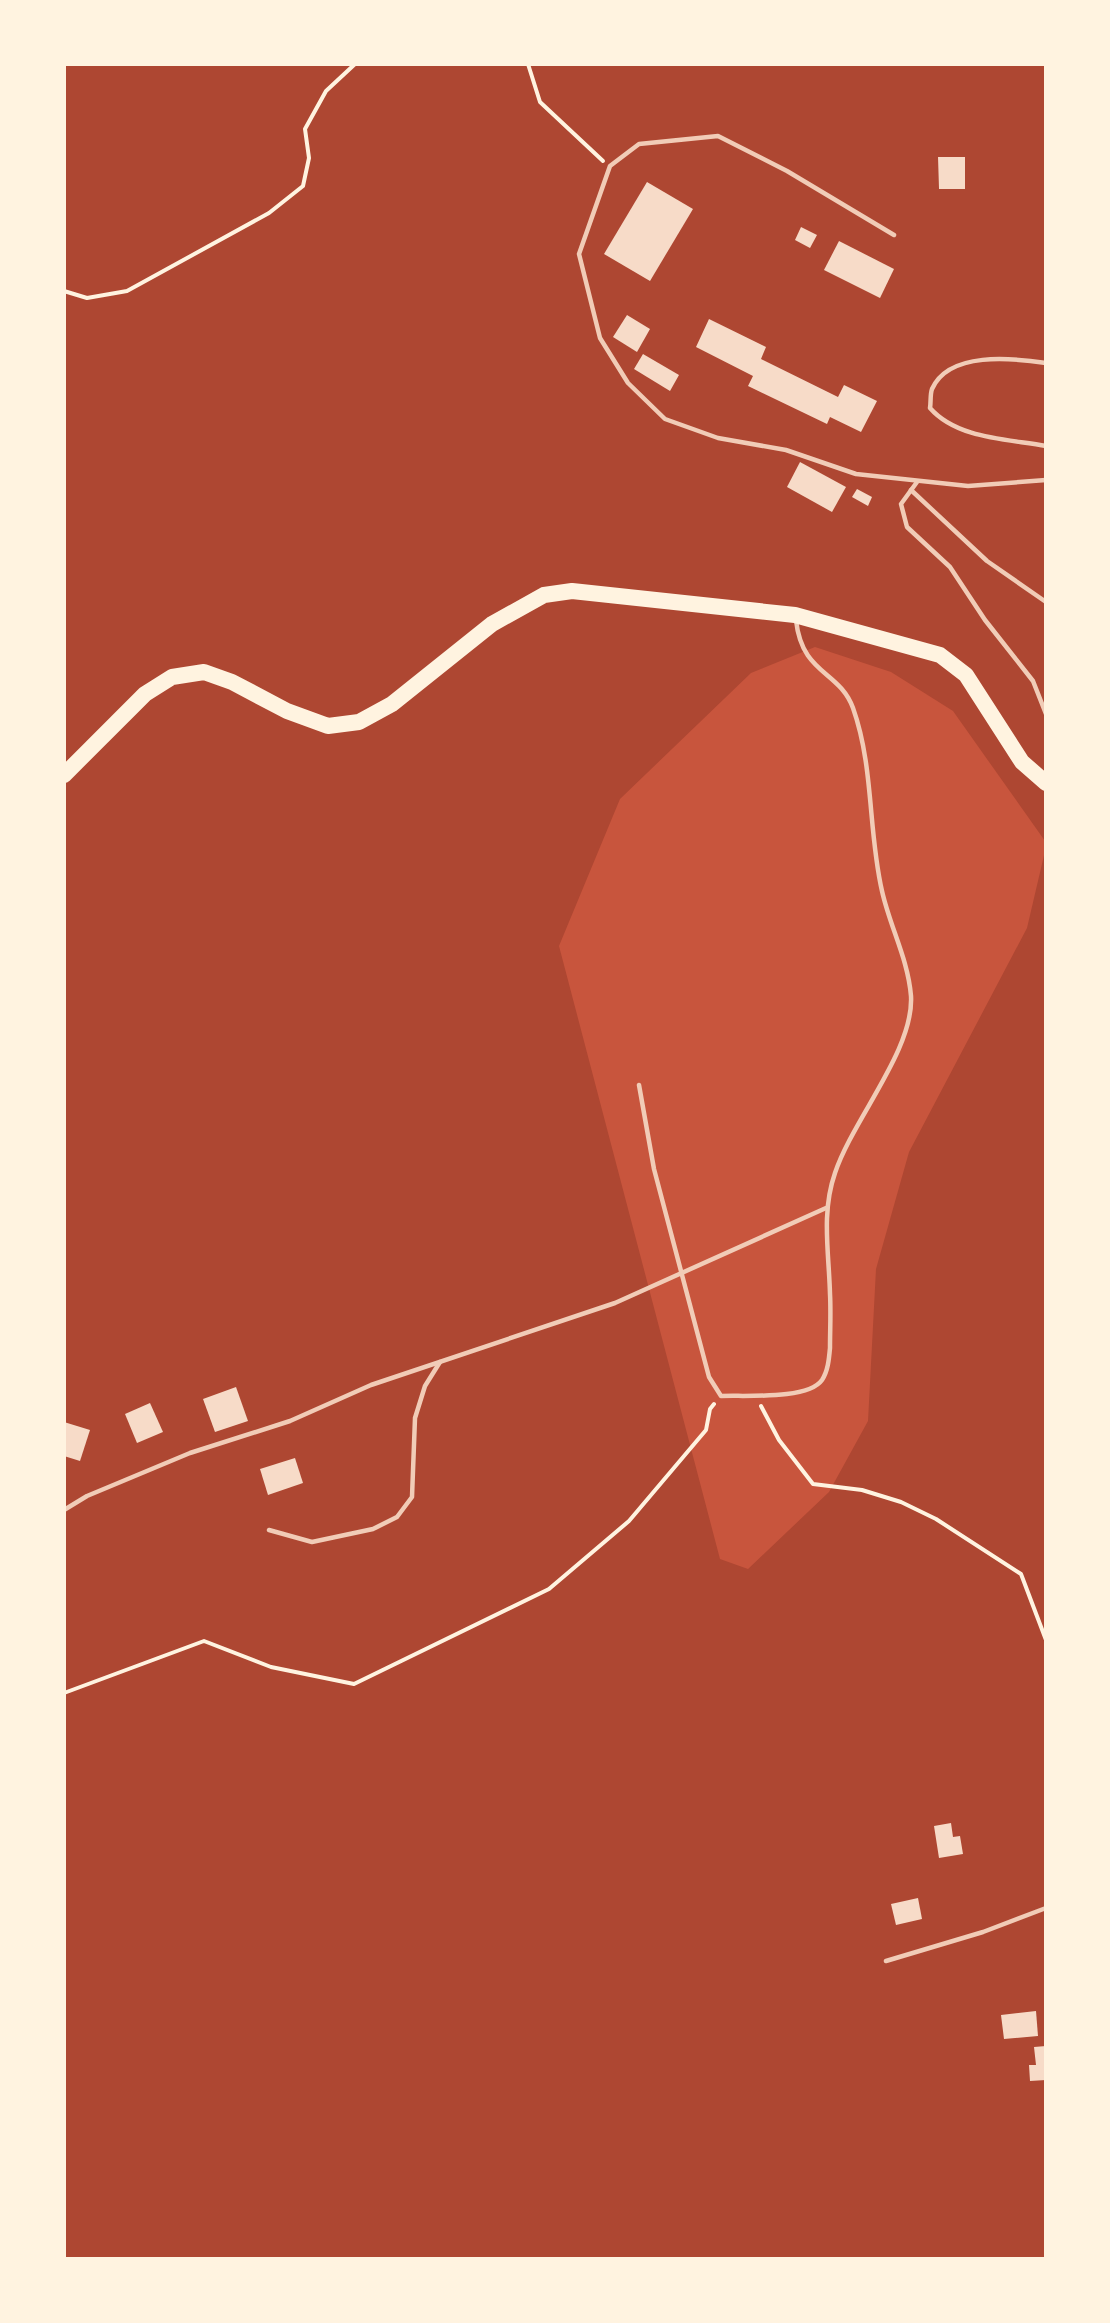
<svg xmlns="http://www.w3.org/2000/svg" width="1110" height="2323" font-family="Mulish,sans-serif">
<style>
.green{fill:#ae4732}
.building{fill:#f7dbc8}
.lines{fill:none;stroke-linecap:round;stroke-linejoin:round}
.path{stroke:#fff3e0;stroke-width:4}
.service{stroke:#f1ccb7;stroke-width:4.5}
.trunk{stroke:#fff3e0;stroke-width:16}
</style>
<rect width="100%" height="100%" fill="#c8553d"/>
<!-- green -->
<path class="green" d="M64,65h981v776l-92,-130 -62,-39 -76,-25 -64,26 -131,126 -61,147 161,613 28,10 81,-77 39,-71 8,-152 33,-117 118,-224 18,-77v1407h-980z"/>
<!-- building -->
<g class="building">
<path d="M938,157h27v32h-26z"/>
<path d="M647,182l46,27 -43,72 -46,-27z"/>
<path d="M801,227l16,8 -7,13 -15,-8z"/>
<path d="M839,241l55,28 -14,29 -56,-28z"/>
<path d="M627,315l23,14 -13,23 -24,-15z"/>
<path d="M709,319l57,28 -5,12 77,38 6,-12 33,16 -16,31 -31,-15 -3,7 -79,-38 5,-10 -57,-29z"/>
<path d="M643,354l36,21 -9,16 -36,-22z"/>
<path d="M800,462l46,25 -14,25 -45,-25z"/>
<path d="M857,489l15,8 -4,9 -16,-9z"/>
<path d="M236,1387l12,34 -33,11 -12,-33z"/>
<path d="M150,1403l13,29 -26,11 -12,-29z"/>
<path d="M64,1422l26,8 -10,31 -16,-5z"/>
<path d="M295,1458l8,25 -35,12 -8,-26z"/>
<path d="M951,1823l2,14 7,-1 3,18 -24,4 -5,-32z"/>
<path d="M918,1898l4,21 -26,6 -5,-21z"/>
<path d="M1036,2011l2,25 -34,3 -3,-24z"/>
<path d="M1046,2046v34l-16,1 -1,-16h7l-2,-18z"/>
</g>
<g class="lines">
<!-- path -->
<g class="path">
<path d="M528,64l12,38 63,59"/>
<path d="M64,291l23,7 40,-7 142,-78 34,-27 6,-28 -4,-29 21,-38 29,-27"/>
<path d="M761,1406l18,34 34,44 49,6 39,12 35,17 85,55 25,66"/>
<path d="M64,1693l140,-52 67,26 83,17 195,-95 80,-68 77,-91 4,-21 4,-5"/>
</g>
<!-- service -->
<g class="service">
<path d="M894,235l-107,-64 -69,-35 -79,8 -29,22 -31,88 21,84 28,45 37,36 53,19 68,12 70,24 112,12 78,-6"/>
<path d="M1046,363c-34,-5 -97,-12 -114,26 -2,5 -1,14 -2,19 27,31 78,31 116,38"/>
<path d="M917,482l-16,22 6,23 43,40 35,53 48,61 13,33"/>
<path d="M911,490l76,71 59,41"/>
<path d="M639,1085l15,84 55,208 12,19c24,-1 87,4 101,-16 6,-9 7,-21 8,-32 0,-18 1,-36 0,-54 -1,-41 -9,-81 5,-121 18,-54 79,-123 76,-177 -3,-37 -21,-69 -29,-105 -14,-60 -8,-124 -29,-183 -14,-38 -51,-33 -57,-88"/>
<path d="M64,1510l23,-14 103,-43 100,-32 81,-36 244,-82 211,-95"/>
<path d="M269,1530l43,12 61,-13 24,-12 15,-20 3,-79 10,-32 15,-24"/>
<path d="M886,1961l97,-29 63,-24"/>
</g>
<!-- trunk -->
<path class="trunk" d="M64,775l81,-81 27,-17 32,-5 28,10 55,29 41,15 31,-4 33,-18 100,-80 52,-29 28,-4 223,24 145,40 26,20 56,87 24,21"/>
</g>
<!-- border -->
<rect width="1110" height="2323" fill="none" stroke="#fff3e0" stroke-width="132"/>
</svg>
